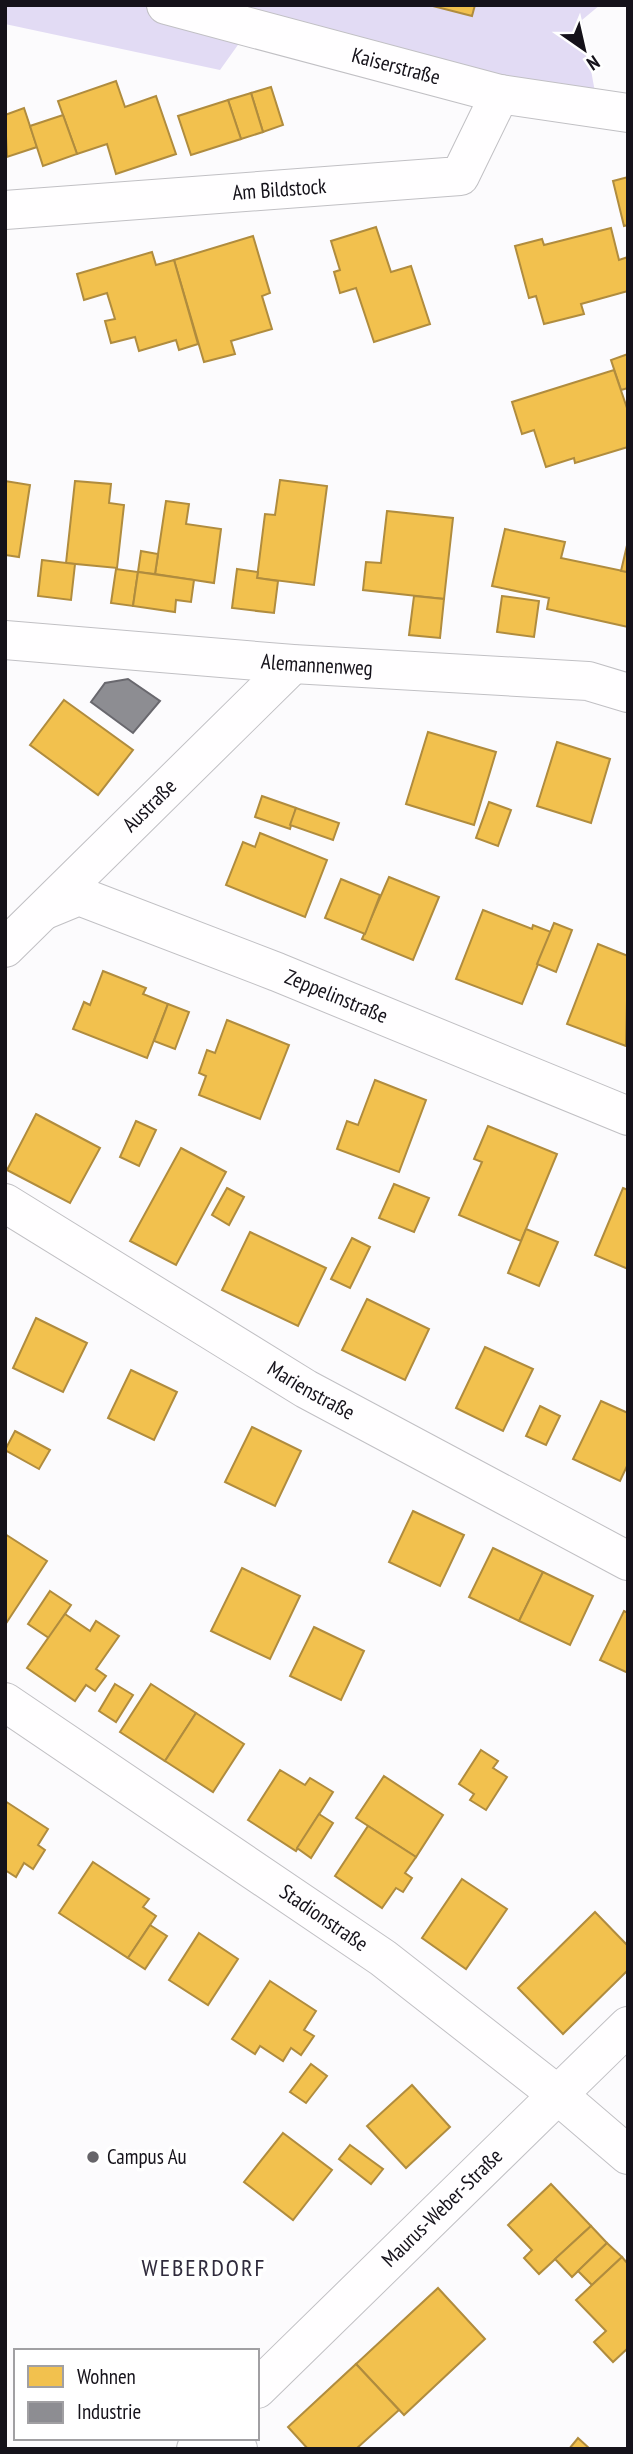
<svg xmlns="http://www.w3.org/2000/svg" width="633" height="2454" font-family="'PT Sans Narrow',sans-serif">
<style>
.green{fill:#e2dbf4}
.homes{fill:#f2c14e;stroke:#b08c3e;stroke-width:2}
.industry{fill:#8d8d92;stroke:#69686e;stroke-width:2}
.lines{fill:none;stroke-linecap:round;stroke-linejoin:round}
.minor-casing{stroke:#c1c0c4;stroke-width:40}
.minor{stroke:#fffeff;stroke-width:38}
.poi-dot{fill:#666469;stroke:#fff;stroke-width:2.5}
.labels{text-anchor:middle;stroke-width:7;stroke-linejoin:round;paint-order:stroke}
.street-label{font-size:21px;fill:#15121a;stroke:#fff}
.poi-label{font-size:21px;fill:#15121a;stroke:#fff;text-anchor:start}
.quarter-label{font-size:24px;letter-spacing:2px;fill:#302b3c;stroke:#fff}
</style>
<rect width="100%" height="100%" fill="#fcfbfd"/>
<!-- green -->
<path class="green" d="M5,5h595l-18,15 16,89 -348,-81 -30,42 -215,-46z"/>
<!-- homes -->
<g class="homes">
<path d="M429,5h46l-3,11z"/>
<path d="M116,81l9,26 31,-11 20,58 -60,20 -9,-30 -30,10 -19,-53z"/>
<path d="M271,87l12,38 -20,7 -12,-39z"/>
<path d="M251,93l12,39 -22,7 -13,-39z"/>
<path d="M228,100l13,39 -50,16 -13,-39z"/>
<path d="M24,108l13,39 -30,10 -2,-42z"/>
<path d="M63,115l14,39 -34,12 -13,-40z"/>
<path d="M628,177v48l-4,1 -11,-45z"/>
<path d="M376,227l15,45 20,-6 19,58 -56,18 -18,-54 -16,5 -6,-21 6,-2 -9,-29z"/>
<path d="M611,228l8,32 9,-3v34l-47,13 3,10 -40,10 -8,-28 -7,2 -14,-52 27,-7 2,6z"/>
<path d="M253,236l17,57 -8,3 10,33 -41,12 4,13 -31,8 -30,-102z"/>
<path d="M152,252l4,13 18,-5 24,84 -19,6 -3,-10 -37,11 -4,-14 -24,6 -6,-22 10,-2 -8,-26 -23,7 -7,-26z"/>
<path d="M628,354v34l-7,2 -10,-30z"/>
<path d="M614,370l14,41v36l-53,16 -1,-5 -28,9 -12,-37 -12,4 -10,-32z"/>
<path d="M280,480l47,6 -13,99 -57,-7 8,-64 10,1z"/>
<path d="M5,481l25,4 -11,72 -14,-2z"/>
<path d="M75,481l36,3 -2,19 15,2 -7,63 -51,-5z"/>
<path d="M166,501l23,3 -3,20 35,5 -7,54 -59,-9z"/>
<path d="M387,511l66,7 -9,81 -81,-9 3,-28 15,1z"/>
<path d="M505,529l60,13 -4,16 67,14v55l-81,-18 2,-11 -57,-12z"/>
<path d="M628,541v31l-7,-1z"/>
<path d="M141,551l17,3 -3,20 -17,-2z"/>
<path d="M42,560l33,4 -4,36 -33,-4z"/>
<path d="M116,569l22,3 -5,34 -22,-3z"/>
<path d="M237,569l21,3 -1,6 21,3 -4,32 -42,-5z"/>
<path d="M138,572l56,8 -3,22 -15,-2 -1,12 -42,-6z"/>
<path d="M414,596l30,3 -4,39 -31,-3z"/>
<path d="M502,596l37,5 -5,36 -37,-5z"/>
<path d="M64,700l69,50 -35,45 -68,-50z"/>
<path d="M428,732l68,20 -22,73 -68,-21z"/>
<path d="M557,742l53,17 -19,64 -54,-17z"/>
<path d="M262,796l34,12 -6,21 -35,-12z"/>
<path d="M489,802l22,8 -13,36 -22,-8z"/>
<path d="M296,808l43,15 -6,17 -43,-15z"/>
<path d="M260,833l67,27 -22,57 -79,-32 17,-43 12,5z"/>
<path d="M389,877l50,20 -26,63 -51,-21z"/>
<path d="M341,879l39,16 -15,39 -40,-16z"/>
<path d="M483,910l49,19 1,-4 18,7 -29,72 -66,-25z"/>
<path d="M554,923l18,7 -16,42 -19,-8z"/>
<path d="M598,944l30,12 -2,90 -59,-22z"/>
<path d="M103,971l43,17 -3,6 25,10 -21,54 -74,-29 11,-27 6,3z"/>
<path d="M168,1004l21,8 -14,37 -21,-8z"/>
<path d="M227,1020l62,25 -29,74 -61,-24 7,-19 -7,-3 8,-23 8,3z"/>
<path d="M375,1080l51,20 -27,72 -62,-23 10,-28 11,4z"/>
<path d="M36,1114l64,34 -30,55 -63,-33z"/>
<path d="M136,1121l20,9 -17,36 -19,-9z"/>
<path d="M488,1126l69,28 -36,87 -62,-26 23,-53 -8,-3z"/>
<path d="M181,1148l45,24 -50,93 -46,-24z"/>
<path d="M394,1184l35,14 -15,34 -35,-14z"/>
<path d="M227,1188l17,9 -15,28 -17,-10z"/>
<path d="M623,1188l5,2v79l-33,-14z"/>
<path d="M526,1229l32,13 -19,44 -31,-13z"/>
<path d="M250,1232l76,36 -28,58 -76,-36z"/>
<path d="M352,1238l18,9 -20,41 -19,-9z"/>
<path d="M367,1299l62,30 -24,51 -63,-30z"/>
<path d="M36,1318l51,25 -24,49 -50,-24z"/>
<path d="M485,1347l48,22 -30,62 -47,-23z"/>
<path d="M131,1370l46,22 -23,48 -46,-22z"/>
<path d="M601,1401l27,12v51l-8,17 -47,-22z"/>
<path d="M540,1406l20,10 -14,29 -20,-9z"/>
<path d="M252,1427l49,24 -26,55 -50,-24z"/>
<path d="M15,1431l35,19 -11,19 -34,-19z"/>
<path d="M413,1511l51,24 -24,51 -51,-24z"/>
<path d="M5,1534l42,27 -42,64z"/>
<path d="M493,1548l50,24 -24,49 -50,-24z"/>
<path d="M242,1568l58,28 -30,63 -59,-28z"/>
<path d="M543,1572l50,24 -23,49 -51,-24z"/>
<path d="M50,1591l21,14 -22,33 -21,-14z"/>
<path d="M624,1611l4,2v60l-28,-13z"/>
<path d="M65,1614l25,17 6,-10 23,15 -23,33 10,7 -11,15 -9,-6 -11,16 -48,-33z"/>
<path d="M314,1627l50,24 -23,49 -51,-24z"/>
<path d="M115,1684l18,11 -17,27 -17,-11z"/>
<path d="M151,1684l45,29 -31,48 -45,-29z"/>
<path d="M196,1713l48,31 -31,48 -48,-31z"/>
<path d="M481,1750l17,11 -5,7 14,9 -21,33 -16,-10 4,-6 -15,-10z"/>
<path d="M280,1770l25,15 5,-7 23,14 -37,59 -48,-31z"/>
<path d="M384,1776l59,39 -27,42 -60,-39z"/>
<path d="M5,1801l43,28 -10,16 7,5 -12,19 -9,-6 -8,14 -11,-7z"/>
<path d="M319,1814l14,9 -22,35 -14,-10z"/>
<path d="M368,1826l48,31 -11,16 7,5 -9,14 -7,-4 -14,20 -47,-32z"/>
<path d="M93,1862l56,37 -6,8 13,9 -28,42 -69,-45z"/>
<path d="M462,1879l45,30 -41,60 -44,-31z"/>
<path d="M595,1912l33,34v24l-65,64 -45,-46z"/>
<path d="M150,1925l17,11 -22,33 -17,-11z"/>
<path d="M199,1933l39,26 -30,46 -39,-25z"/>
<path d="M270,1981l46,30 -12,19 10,6 -13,19 -10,-7 -8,13 -23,-15 -5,8 -23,-15z"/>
<path d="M311,2064l16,12 -21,27 -16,-11z"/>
<path d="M412,2085l38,42 -44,41 -39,-42z"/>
<path d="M283,2133l49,37 -39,50 -49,-38z"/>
<path d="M350,2145l33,24 -12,15 -32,-25z"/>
<path d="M551,2184l40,42 -52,48 -15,-16 8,-8 -24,-25z"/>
<path d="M591,2226l16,17 -35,34 -17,-18z"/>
<path d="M607,2243l15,14 -30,28 -14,-14z"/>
<path d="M622,2257l6,7v84l-15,14 -19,-20 12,-11 -30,-31z"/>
<path d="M438,2288l47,51 -81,76 -48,-51z"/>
<path d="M356,2364l43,46 -43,39h-48l-20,-22z"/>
<path d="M578,2438l12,11h-21z"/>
</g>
<!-- industry -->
<path class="industry" d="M128,679l32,22 -27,32 -42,-31 14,-19z"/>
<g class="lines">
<defs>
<g id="minor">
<path id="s1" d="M166,5l334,89 128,19"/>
<path id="s2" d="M5,210l455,-34 40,-82"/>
<path id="s3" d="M5,640l288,24 295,17 40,12"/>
<path id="s4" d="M45,910l34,-14 198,76 351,144"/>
<path id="s5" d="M5,948l288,-284"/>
<path id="s6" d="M5,1203l301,186 322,172"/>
<path id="s7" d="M5,1702l378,256 175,137 70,60"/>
<path id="s8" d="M257,2389l371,-363"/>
<path d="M226,2438l12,11"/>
<path d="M196,2449l11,-11"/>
</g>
</defs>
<!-- minor casing -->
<use href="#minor" class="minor-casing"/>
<!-- minor -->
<use href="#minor" class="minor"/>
</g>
<!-- markers -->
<circle class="poi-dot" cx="93" cy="2157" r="7"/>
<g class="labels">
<!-- street labels -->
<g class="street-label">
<text dy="7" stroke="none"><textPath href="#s1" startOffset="238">Kaiserstraße</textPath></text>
<text dy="7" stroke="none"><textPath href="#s2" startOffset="275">Am Bildstock</textPath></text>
<text dy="7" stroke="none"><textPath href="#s3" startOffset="313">Alemannenweg</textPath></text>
<text dy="7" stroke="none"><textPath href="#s5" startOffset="203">Austraße</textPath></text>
<text dy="7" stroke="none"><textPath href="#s4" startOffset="313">Zeppelinstraße</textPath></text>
<text dy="7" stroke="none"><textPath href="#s6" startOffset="359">Marienstraße</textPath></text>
<text dy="7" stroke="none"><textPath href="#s7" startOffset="385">Stadionstraße</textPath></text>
<text dy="7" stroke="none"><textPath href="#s8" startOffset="259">Maurus-Weber-Straße</textPath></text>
</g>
<!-- poi labels -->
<g class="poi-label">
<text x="107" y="2164">Campus Au</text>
</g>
<!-- quarter labels -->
<g class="quarter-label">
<text x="204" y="2276">WEBERDORF</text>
</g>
</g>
<!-- border -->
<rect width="633" height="2454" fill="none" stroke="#15121a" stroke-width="14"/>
<!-- legend -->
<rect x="14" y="2349" width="245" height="91" fill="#ffffff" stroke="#a1a0a3" stroke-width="2"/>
<rect x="28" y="2366" width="35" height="21" fill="#f2c14e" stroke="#a1a0a3" stroke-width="2"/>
<text x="77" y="2384" font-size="21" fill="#15121a">Wohnen</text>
<rect x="28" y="2402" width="35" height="21" fill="#8d8d92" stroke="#a1a0a3" stroke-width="2"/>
<text x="77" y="2419" font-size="21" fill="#15121a">Industrie</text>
<!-- north arrow -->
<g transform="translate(584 49) rotate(146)" stroke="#ffffff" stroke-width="5" paint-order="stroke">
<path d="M0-5L12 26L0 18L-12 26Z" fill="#15121a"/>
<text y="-10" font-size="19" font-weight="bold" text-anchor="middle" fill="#15121a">N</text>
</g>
</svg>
